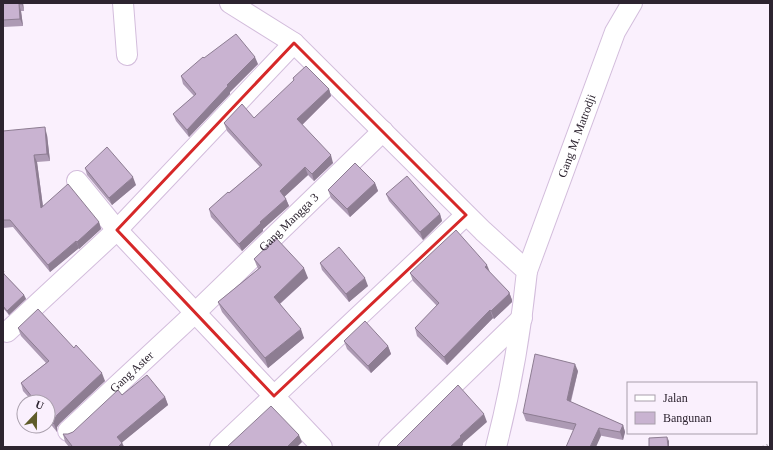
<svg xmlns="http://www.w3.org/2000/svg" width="773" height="450" font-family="'Times New Roman',serif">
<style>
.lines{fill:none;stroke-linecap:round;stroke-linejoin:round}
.street-casing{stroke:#d3bddc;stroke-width:22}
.path{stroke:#9c929f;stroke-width:2.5;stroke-dasharray:1 3;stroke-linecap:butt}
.street{stroke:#fff;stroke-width:20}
.wall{fill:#ad9ab4}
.shaded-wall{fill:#8d7d92}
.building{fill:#c9b3d1;stroke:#8d7d92}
.marked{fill:none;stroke:#d62828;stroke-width:3;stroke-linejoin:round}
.labels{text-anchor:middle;stroke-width:3;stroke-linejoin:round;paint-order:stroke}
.street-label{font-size:12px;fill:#2d2430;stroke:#faf0fd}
</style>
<rect width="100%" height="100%" fill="#faf0fd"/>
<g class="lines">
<defs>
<g id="street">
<path d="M123,3l4,52"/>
<path d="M230,3l64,40 189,188 44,40c-6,59 -16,118 -31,176"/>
<path d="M77,181l40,49 205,217"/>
<path id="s1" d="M527,271l88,-239 17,-29"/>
<path d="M7,332l110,-102 177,-187"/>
<path id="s2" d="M68,431l127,-118 188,-182"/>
<path d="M220,447l246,-232"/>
<path d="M389,447l133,-129"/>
</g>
</defs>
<!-- street casing -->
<use href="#street" class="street-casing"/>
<!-- path -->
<path class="path" d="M763,447l7,-3"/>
<!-- street -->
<use href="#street" class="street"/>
</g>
<!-- wall -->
<g class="wall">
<path d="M3,3h20l1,8h-3l2,15 -20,1z"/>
<path d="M204,58l54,6 -28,28v2l-41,43 -13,-16 -3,-7 21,-18 -11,-12 -2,-8z"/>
<path d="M293,78l36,11 2,7 -29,29 31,38 -19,18 -6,-6 -24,22 2,2 3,7 -26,23v2l-21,20 -31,-34 -2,-8 51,-42 -33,-36 -3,-8 30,-5 40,-37z"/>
<path d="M3,131l44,4 3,26 -13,1 6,44 56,16 2,7 -22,20v-1l-29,24 -37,-45 -10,1z"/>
<path d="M85,168l51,17 -24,20 -25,-30z"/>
<path d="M375,183l3,8 -28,26 -19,-19 -3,-8z"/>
<path d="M386,194l54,20 2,7 -19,19 -34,-39z"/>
<path d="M254,259l54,19 -28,26 24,34 -36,30 -46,-56 -4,-10 40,-33z"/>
<path d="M320,263l48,23 -19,16 -27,-32z"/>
<path d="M3,270l2,5 19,20 2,4 -17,16 -6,-7z"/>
<path d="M410,273h80l19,19 3,8v2l-18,17 -1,-1 -46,47 -30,-29 -2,-8 22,-22 -24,-25z"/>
<path d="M18,328l87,53 -45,42 -3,4v5l-9,-11v-19h-15l-10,-11 -2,-8 25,-20 -25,-27z"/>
<path d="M344,341l44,5 3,8 -20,19 -24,-24z"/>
<path d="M578,371l-7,31 52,23 2,7 -2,8 -97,-19 -3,-8z"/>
<path d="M122,395l43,2 3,8 -46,37 2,5h-55l-4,-5 -2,-8h5l5,-2z"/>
</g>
<!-- shaded-wall -->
<g class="shaded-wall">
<path d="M22,3h1l1,8 -2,-7z"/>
<path d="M19,4l2,7 2,15 -3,-7z"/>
<path d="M255,57l3,7 -28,28v2l-41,43 -2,-7 40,-45z"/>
<path d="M329,89l2,7 -31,31 -3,-8z"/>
<path d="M45,127l2,8 3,26 -3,-7z"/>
<path d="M34,155l3,7 7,53 -3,-7z"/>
<path d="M331,155l2,8 -19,18 -2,-7z"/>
<path d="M305,167l3,8 -26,24 -2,-8z"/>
<path d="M133,177l3,8 -24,20 -3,-7z"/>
<path d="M375,183l3,8 -28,26 -3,-8z"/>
<path d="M286,199l3,7 -26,23v2l-21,20 -3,-7 21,-22z"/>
<path d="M440,214l2,7 -19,19 -3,-8z"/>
<path d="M99,222l2,7 -22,20 -2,-7z"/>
<path d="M76,241l3,7 -29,24 -2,-7z"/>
<path d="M487,265l3,7 -5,-5z"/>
<path d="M304,268l4,10 -31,28 -3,-9z"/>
<path d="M365,278l3,8 -19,16 -3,-8z"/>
<path d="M509,292l3,8v2l-18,17 -3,-8z"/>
<path d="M24,295l2,4 -17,16 -2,-4z"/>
<path d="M490,310l3,8 -46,47 -3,-8z"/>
<path d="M301,329l3,9 -36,30 -3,-10z"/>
<path d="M388,346l3,8 -20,19 -3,-7z"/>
<path d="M575,364l3,7 -9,36 -2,-7z"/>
<path d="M102,373l3,8 -45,42 -3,4v5l-3,-8v-4l3,-5z"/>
<path d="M165,397l3,8 -49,40 -2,-8z"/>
<path d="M484,414l3,8 -24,21v2l-2,2h-11l10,-11z"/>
<path d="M623,425l2,7 -2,8 -3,-8z"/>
<path d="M599,428l2,8 -5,11h-6z"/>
<path d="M299,435l3,7 -5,5h-10z"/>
<path d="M667,437l2,4v6h-1z"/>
<path d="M122,443l2,4h-6z"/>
</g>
<!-- building -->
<g class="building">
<path d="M3,3h19v1h-3l1,15 -17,1z"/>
<path d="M236,34l19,23 -28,28 1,1 -41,44 -14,-16 23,-20 -15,-18 22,-19 1,1z"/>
<path d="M306,66l23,23 -32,30 34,36 -19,19 -7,-7 -25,24 6,8 -26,23 1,1 -22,21 -30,-35 19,-17 1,1 33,-28 -38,-42 18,-19 12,14 40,-38 -1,-2z"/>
<path d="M45,127l2,27 -13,1 7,53 27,-24 31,38 -22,20 -1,-1 -28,24 -38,-45h-7v-89z"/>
<path d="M107,147l26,30 -24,21 -24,-30z"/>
<path d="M355,163l20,20 -28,26 -19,-19z"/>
<path d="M407,176l33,38 -20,18 -34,-38z"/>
<path d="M456,230l31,35 -2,2 24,25v2l-18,17 -1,-1 -46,47 -29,-29 24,-25 -29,-30z"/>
<path d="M276,238l28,30 -30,29 27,32 -36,29 -47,-56 43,-35 -7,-8z"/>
<path d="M339,247l26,31 -19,16 -26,-31z"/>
<path d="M3,270l1,2 -1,1 21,22 -17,16 -4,-5z"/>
<path d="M38,309l36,39 2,-3 26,28 -45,42 -3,5v4l-6,-7v-15h-12l-15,-19 28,-22 -31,-33z"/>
<path d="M365,321l23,25 -20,20 -24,-25z"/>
<path d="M535,354l40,10 -8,36 56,25 -3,7 -21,-4 -9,19h-24l10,-23 -53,-11z"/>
<path d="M147,375l18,22 -48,40 5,6 -4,4h-48l2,-1 -9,-12h5l5,-2 45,-42 4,5z"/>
<path d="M458,385l26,29 -24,22 1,1 -11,10h-54z"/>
<path d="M271,406l28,29 -12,12h-60z"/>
<path d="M667,437l1,10h-19v-9z"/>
</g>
<!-- marked area -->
<path class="marked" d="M294,43l172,172 -192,181 -157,-166z"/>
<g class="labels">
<!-- street labels -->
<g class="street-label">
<text dy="4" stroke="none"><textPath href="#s1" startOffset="144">Gang M. Matrodji</textPath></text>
<text dy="4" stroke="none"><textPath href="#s2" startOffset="304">Gang Mangga 3</textPath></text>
<text dy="4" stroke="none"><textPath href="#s2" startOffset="87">Gang Aster</textPath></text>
</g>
</g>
<!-- border -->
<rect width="773" height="450" fill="none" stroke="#2d2430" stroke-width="8"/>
<!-- legend -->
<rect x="627" y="382" width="130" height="52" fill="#faf0fd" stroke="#a89eab"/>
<rect x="635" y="395" width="20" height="6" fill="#ffffff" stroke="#a89eab"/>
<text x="663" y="402" font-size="12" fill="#2d2430">Jalan</text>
<rect x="635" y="412" width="20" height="12" fill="#c9b3d1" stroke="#a89eab"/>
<text x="663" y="422" font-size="12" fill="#2d2430">Bangunan</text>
<!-- north arrow -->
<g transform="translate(36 414) rotate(22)"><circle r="19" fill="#faf0fd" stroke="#a89eab"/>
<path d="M0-3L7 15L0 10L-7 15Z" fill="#5f5c29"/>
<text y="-6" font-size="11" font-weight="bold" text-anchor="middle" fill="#2d2430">U</text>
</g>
</svg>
